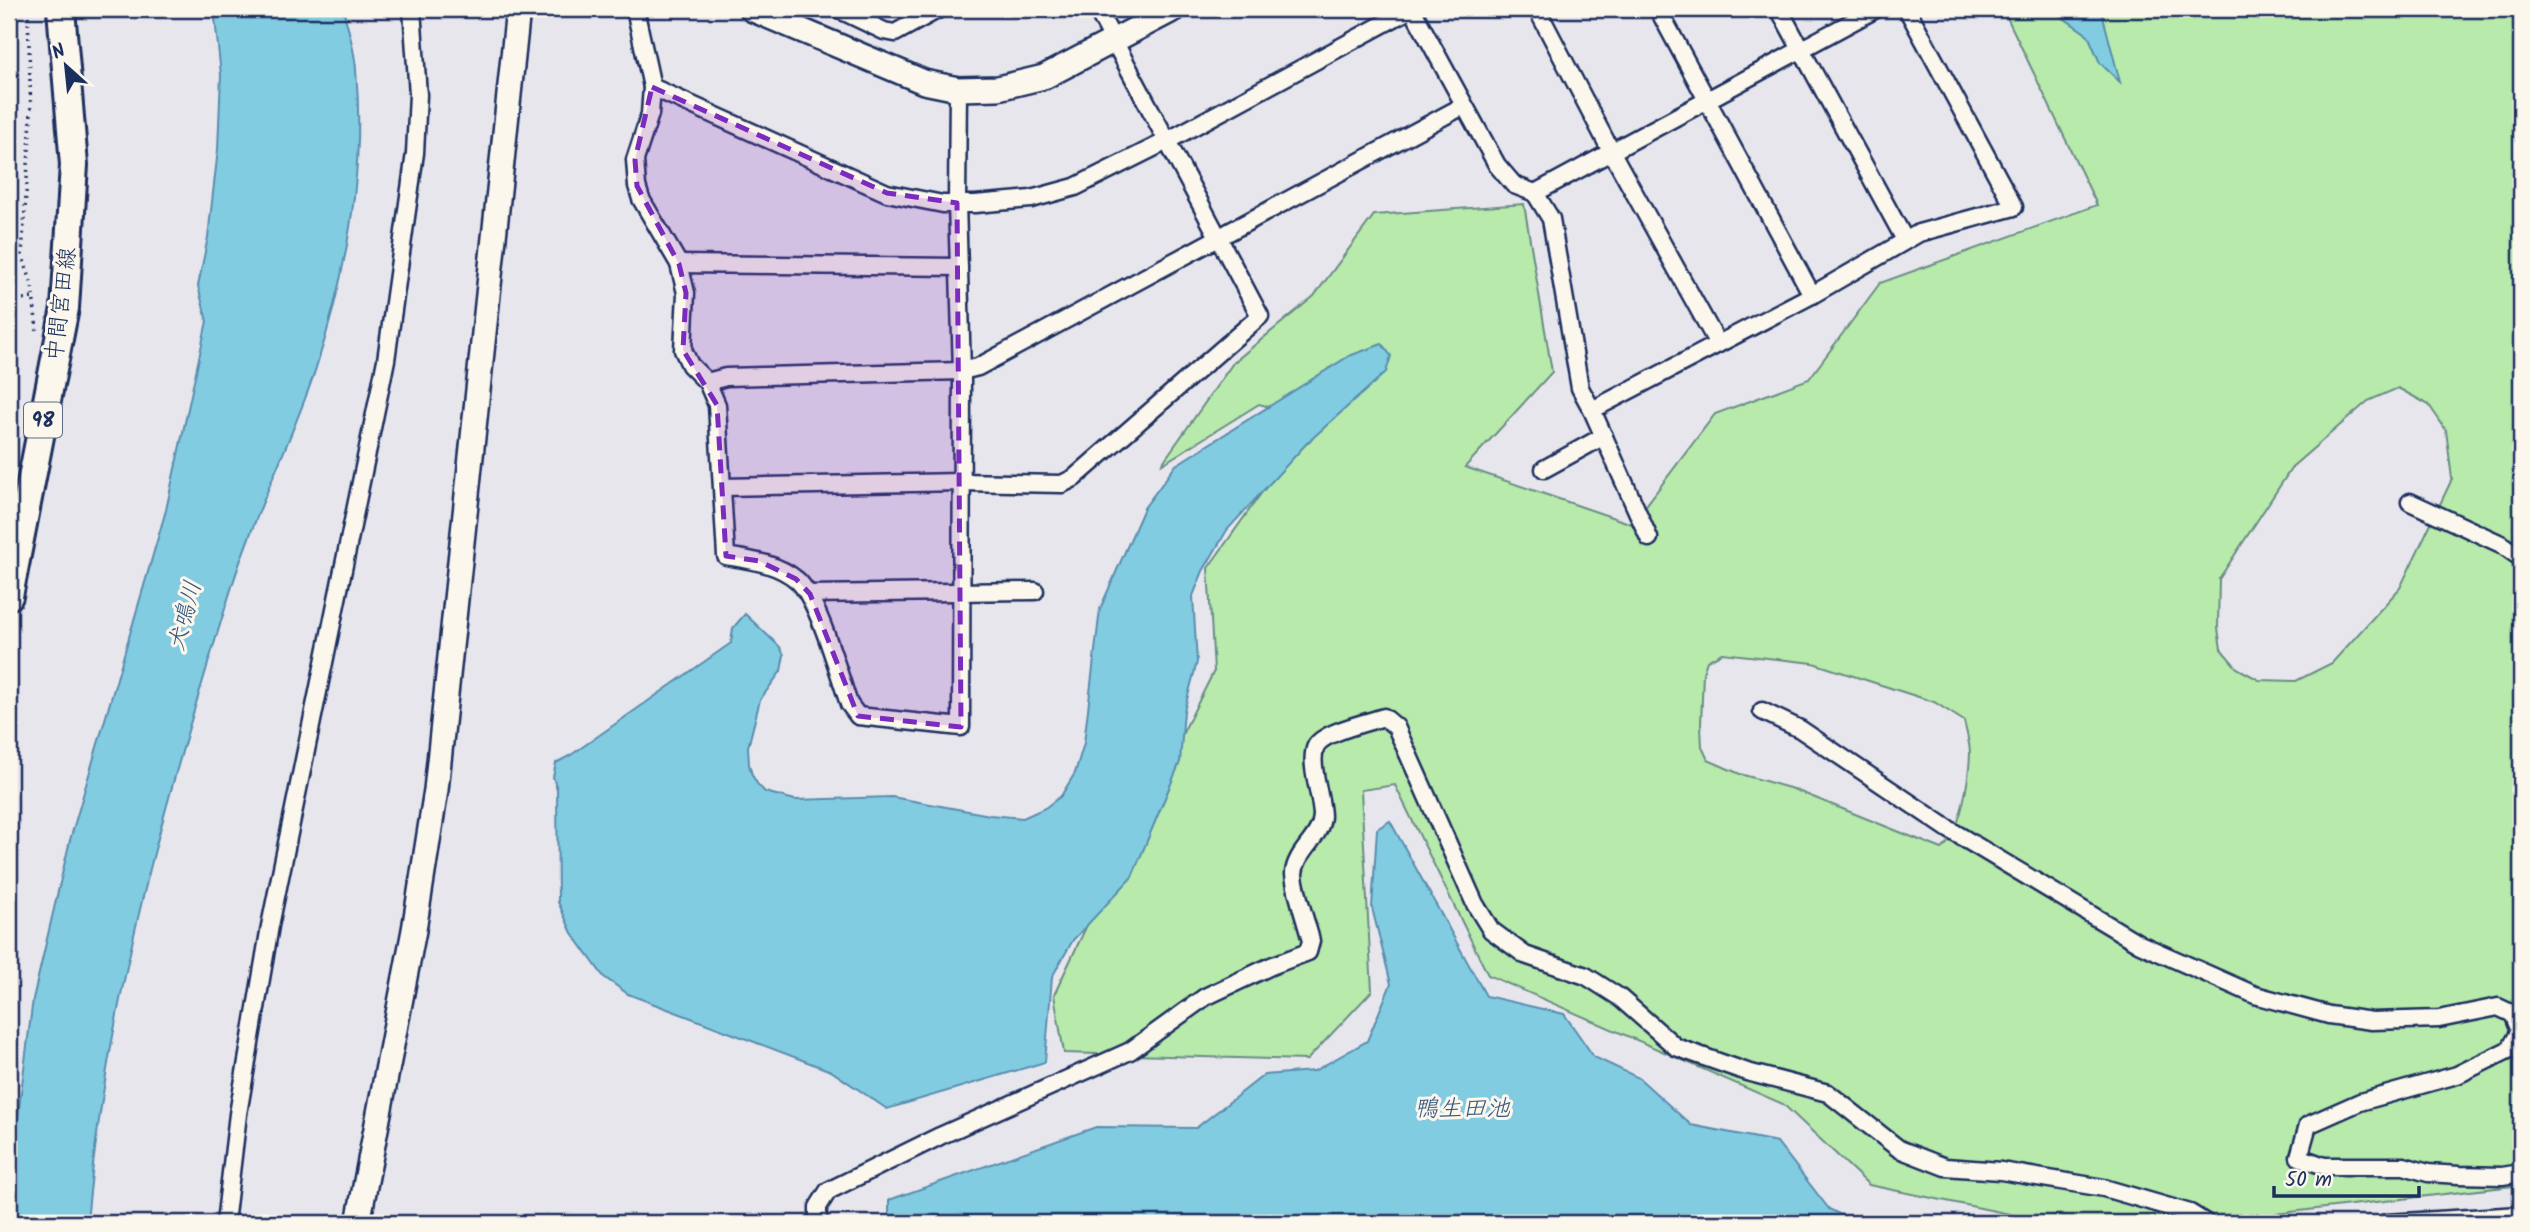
<svg xmlns="http://www.w3.org/2000/svg" width="2530" height="1232" font-family="Kalam,'Klee One',sans-serif">
<style>
.green{fill:#b7eaab;stroke:#698c84;stroke-width:2;fill-rule:evenodd}
.water{fill:#82cce2;stroke:#598dad;stroke-width:2}
.lines{fill:none;stroke-linecap:round;stroke-linejoin:round}
.street-casing{stroke:#1b2f5e;stroke-width:21}
.secondary-casing{stroke:#1b2f5e;stroke-width:28}
.primary-casing{stroke:#1b2f5e;stroke-width:32}
.path{stroke:#1b2f5e;stroke-width:3.5;stroke-dasharray:2 5;stroke-linecap:butt}
.street{stroke:#fbf7ec;stroke-width:16}
.secondary{stroke:#fbf7ec;stroke-width:23}
.primary{stroke:#fbf7ec;stroke-width:26}
.marked{fill:#7b2cbf;fill-opacity:0.2;stroke:#7b2cbf;stroke-width:5;stroke-dasharray:14 9;stroke-linejoin:round}
.labels{text-anchor:middle;stroke-width:6;stroke-linejoin:round;paint-order:stroke}
.shield{fill:#fbf7ec;stroke:#5e6b89;stroke-width:2}
.shield-label{font-size:21px;font-weight:bold;fill:#1b2f5e}
.street-label{font-size:23px;fill:#1b2f5e;stroke:#fbf7ec}
.water-label{font-size:24px;font-style:italic;fill:#35567f;stroke:#fbf7ec}
</style>
<rect width="100%" height="100%" fill="#e8e6ed"/>
<filter id="ink" filterUnits="userSpaceOnUse"><feTurbulence type="fractalNoise" baseFrequency=".0143" numOctaves="2"/><feDisplacementMap in="SourceGraphic" scale="14" xChannelSelector="R" yChannelSelector="G"/><feConvolveMatrix kernelMatrix="1 2 1 2 8 2 1 2 1" color-interpolation-filters="sRGB"/></filter>
<g filter="url(#ink)">
<!-- green -->
<path class="green" d="M2003,9h518v1176l-298,35 -52,3h-118l-184,-38 -86,-81 -295,-129 -93,-190 -34,5 11,201 -65,69 -243,-7 -10,-58 51,-108 109,-216 -6,-103 106,-149 -55,-15 -98,61 72,-102 81,-67 60,-81 150,-11 28,168 -87,95 167,57 83,-110 94,-35 71,-96 217,-78zM2398,388l31,17 17,25 6,49 -52,109 -68,75 -36,18 -37,-1 -22,-12 -16,-19 -3,-21 1,-49 74,-113 75,-65zM1722,653l91,10 121,39 30,19c2,10 6,22 6,33 -1,25 -9,79 -28,95l-149,-60 -53,-15 -32,-14 -6,-13 -1,-22 2,-52 4,-12z"/>
<!-- water -->
<g class="water">
<path d="M214,9h129c5,20 12,41 13,61 9,102 -10,207 -42,304 -24,70 -58,136 -80,206 -66,209 -128,423 -147,643h-78v-37l24,-187 37,-159 96,-330 41,-189 -9,-35 10,-49 10,-88 3,-74z"/>
<path d="M2054,9h47l19,73 -20,-19 -12,-28 -33,-23z"/>
<path d="M1382,344l9,12 -5,16 -80,72 -79,86 -24,41 -10,25 4,66 -13,49 -4,51 -48,115 -59,63 -21,37 -7,85 -158,47 -56,-38 -203,-77 -24,-17 -32,-44 -14,-31 -1,-113 -4,-12 3,-14 15,-8 160,-112 2,-15 12,-14 35,33 4,8 -3,16 -21,29 -12,47 1,17 3,11 6,10 7,7 30,8 97,-3 98,18 33,3 22,-10 16,-12 14,-23 9,-30 16,-134 44,-101 32,-43 173,-109z"/>
<path d="M1390,821l96,175 78,18 30,43 45,21 52,47 86,17 52,67 28,14h-970l2,-2v-21l207,-73 100,1 68,-53 50,-4 53,-30 24,-57 -19,-76 5,-79z"/>
</g>
<g class="lines">
<defs>
<g id="street">
<path d="M635,9l17,78 -2,27 -15,46 2,26 4,13 38,65 7,29 -3,57 7,15 17,17 10,23 9,151c24,4 51,7 71,24 21,18 42,95 52,124l9,12 103,11 1,-356 -5,-168 1,-114"/>
<path d="M838,9l46,22 11,2 44,-24"/>
<path d="M1412,9l85,156 17,20 21,8 16,26 29,169 12,22 220,-115 107,-62 95,-26 -107,-198"/>
<path d="M1537,9l74,142 107,193"/>
<path d="M1658,9l154,286"/>
<path d="M1779,9l126,231"/>
<path d="M652,87l235,106 56,11h32l56,-5 44,-12 92,-46 244,-132"/>
<path d="M1535,193l341,-184"/>
<path d="M679,264l280,3"/>
<path d="M707,382l19,-5 236,-6 16,-4 485,-261"/>
<path d="M1592,410l57,128"/>
<path d="M1544,469l60,-33"/>
<path d="M723,487l237,-5 102,2 12,-6 186,-162 -163,-307"/>
<path d="M2410,502l91,42 20,14"/>
<path d="M810,594l225,-3"/>
<path d="M1762,711l38,18 150,101 190,114 115,51 74,20 43,6 67,-2 59,-12 15,7 7,17 -10,18 -53,26 -97,27 -52,23 -9,32 25,9h80l24,7 31,2 43,1 19,-3"/>
<path d="M225,1223l13,-109 32,-188 116,-566 29,-207 3,-58 -6,-86"/>
<path d="M818,1223v-16l10,-16 112,-55 190,-85 75,-54 66,-31 37,-14 3,-11c-4,-17 -17,-53 -17,-68 2,-22 27,-35 28,-57 0,-19 -14,-53 -6,-70 7,-14 53,-24 68,-29l12,10 79,177 16,26 34,25 61,21 33,21 57,50 71,25 81,21 71,56 46,18 56,4 103,17 86,25 16,10"/>
<path d="M2386,1223l135,-8"/>
</g>
<g id="secondary">
<path d="M751,9l173,73 34,7 40,-1 46,-11 130,-68"/>
<path d="M358,1223l56,-293 22,-140 82,-781"/>
</g>
<path id="primary" d="M9,596l56,-288 9,-143 -13,-156"/>
</defs>
<!-- street casing -->
<use href="#street" class="street-casing"/>
<!-- secondary casing -->
<use href="#secondary" class="secondary-casing"/>
<!-- primary casing -->
<use href="#primary" class="primary-casing"/>
<!-- path -->
<g class="path">
<path d="M28,9l3,110 -9,135 10,31 5,45"/>
<path d="M9,300l25,-2"/>
</g>
<!-- street -->
<use href="#street" class="street"/>
<!-- secondary -->
<use href="#secondary" class="secondary"/>
<!-- primary -->
<use href="#primary" class="primary"/>
</g>
</g>
<!-- marked area -->
<path class="marked" d="M652,87l235,106 70,10 4,524 -103,-11 -48,-122 -14,-15 -37,-18 -33,-5 -9,-151 -34,-55 3,-57 -7,-29 -42,-78 -2,-26z"/>
<g class="labels">
<!-- shield labels -->
<rect class="shield" x="24" y="402.5" width="38" height="35" rx="5"/>
<g class="shield-label">
<text x="43" y="427">98</text>
</g>
<!-- street labels -->
<g class="street-label">
<text transform="translate(60 304) rotate(-83)" y="8">中間宮田線</text>
</g>
<!-- water labels -->
<g class="water-label">
<text transform="translate(184 616) rotate(-75)" y="8">犬鳴川</text>
<text x="1462" y="1116">鴨生田池</text>
</g>
</g>
<!-- margin -->
<rect width="2530" height="1232" fill="none" stroke="#fbf7ec" stroke-width="35"/>
<rect x="18" y="18" width="2495" height="1197" fill="none" stroke="#1b2f5e" stroke-width="2.5" filter="url(#ink)"/>
<!-- north arrow -->
<g transform="translate(66 66) rotate(333)" stroke="#fbf7ec" stroke-width="5" paint-order="stroke">
<path d="M0-5L12 26L0 18L-12 26Z" fill="#1b2f5e"/>
<text y="-10" font-size="19" font-weight="bold" text-anchor="middle" fill="#1b2f5e">N</text>
</g>
<!-- scale -->
<path d="M2274 1186v10h145v-10" fill="none" stroke="#1b2f5e" stroke-width="3.5"/>
<text x="2285" y="1186" font-size="21" fill="#1b2f5e" stroke="#fbf7ec" stroke-width="5" paint-order="stroke">50 m</text>
</svg>
